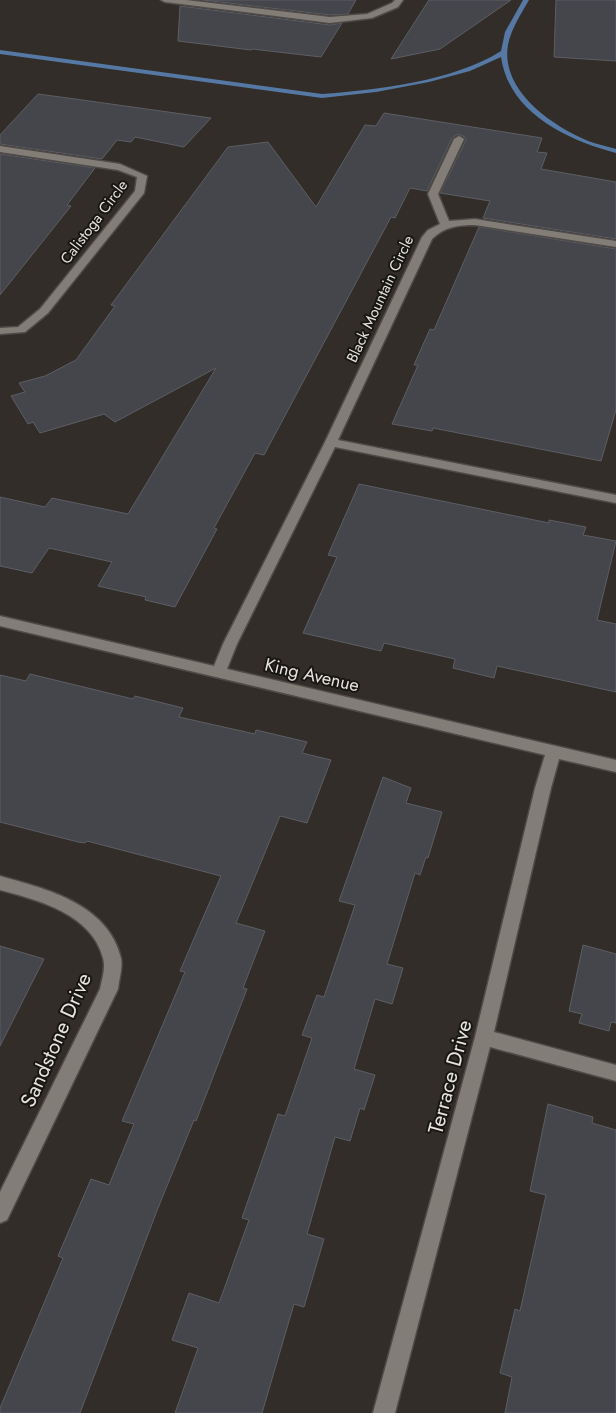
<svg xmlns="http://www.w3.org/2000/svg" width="616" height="1413" font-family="Jost,sans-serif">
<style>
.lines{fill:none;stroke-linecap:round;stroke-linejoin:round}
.stream{fill:#5578a5;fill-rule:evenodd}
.building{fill:#45454c;stroke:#5d5e65}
.minor-casing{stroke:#4f4a47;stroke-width:3}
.minor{fill:#837d77;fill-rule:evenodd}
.labels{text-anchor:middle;stroke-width:4;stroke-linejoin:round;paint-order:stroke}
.far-street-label{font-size:15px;fill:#e5e2df;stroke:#181613}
.street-label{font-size:18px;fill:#e5e2df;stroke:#181613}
.near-street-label{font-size:21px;fill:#e5e2df;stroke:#181613}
</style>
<rect width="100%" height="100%" fill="#322d28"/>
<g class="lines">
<!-- stream -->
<path class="stream" d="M523,0h6c-8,14 -18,29 -21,45 -8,47 48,84 86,98 7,2 15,4 22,6v4c-49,-13 -107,-40 -115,-96l-31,14 -41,11 -53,10 -54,6 -322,-44v-4l322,44c55,-4 132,-13 179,-43l4,-19z"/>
</g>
<!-- building -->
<g class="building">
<path d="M202,0h154l-8,14 -18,1z"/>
<path d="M429,0h82l-71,49 -49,10z"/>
<path d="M556,0h60v61l-62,-4z"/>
<path d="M180,6l150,19 12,-2 -21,34 -69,-8 -1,1 -73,-9z"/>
<path d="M38,94l37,5 136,19 -27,29 -49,-10 -4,5 -14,-2 -15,19 -102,-15v-9z"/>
<path d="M384,113l158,25 -5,14 10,1 -6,16 75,13v57l-133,-21 7,-17 -50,-8 26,-53 -1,-3 -7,-3 -6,4 -25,53 -17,-3 -15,30 -4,-1 -127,238 -9,-2 -41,75 3,1 -42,78 -30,-7 1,-3 -48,-11 14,-24 -63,-14 -17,25 -32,-7v-69l45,10 7,-9 76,16 88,-146 -101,54 -11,-8 -64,19 -7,-11 -5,2 -17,-28 14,-4 -6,-9 26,-7 31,-16 39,-54 -4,-1 117,-158 40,-5 48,65 49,-82 11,1z"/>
<path d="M0,154l95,14 -28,37 4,1 -71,89z"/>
<path d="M479,227l137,22v161l-15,51 -168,-33 -1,3 -40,-7 26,-59h-4l16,-36 4,1z"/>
<path d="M359,484l190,39v-3l37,7 -3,8 33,6 -19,79 19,4v68l-119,-26 -3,12 -41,-10 2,-9 -71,-16 -3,8 -78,-18 34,-76 -9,-2z"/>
<path d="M30,674l103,25 2,-3 48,12 -4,9 76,17 1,-4 51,12 -5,11 29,7 -24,63 -27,-7 -44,107 29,8 -22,57 4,1 -51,132 -2,-1 -36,88 -78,205h-80v-5l63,-150 -5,-2 33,-77 18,6 25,-61 -12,-3 63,-149 -5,-1 41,-95 -134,-35 -2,2 -7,-1 -78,-20v-147l26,6z"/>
<path d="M383,777l28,11 -5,15 36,9 -14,46 -2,-1 -6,18 -5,-2 -28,91 16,4 -11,36 -17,-5 -21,70 21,6 -11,35 -4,-2 -10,33 -15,-4 -28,97 17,5 -20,68 -10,-3 -32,109h-87l23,-65 -26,-8 17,-47 30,10 30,-83 -7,-2 36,-104 7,2 27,-78 -10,-3 15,-40 7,2 31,-92 -16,-4z"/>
<path d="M583,945l33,9v69l-5,-1 -2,9 -30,-8 3,-9 -13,-3z"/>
<path d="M0,946l44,13 -44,87z"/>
<path d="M548,1104l45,13 -1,6 24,7v283h-111l7,-36 -12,-4 15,-64 5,2 26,-116 -16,-4z"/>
</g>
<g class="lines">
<defs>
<g id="minor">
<path d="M161,0h25l144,17 37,-3 25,-11 3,-3h8l-5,7 -26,11 -42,5 -165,-21z"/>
<path d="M459,136l5,3 -26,55 11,27 26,-2 141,22v6l-141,-22c-17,0 -31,2 -43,14l-94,201 278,55v8l-281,-56 -98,197 -10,25 389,91v12l-57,-13 -8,29 -57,244 122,33v16l-126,-34 -95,366h-22l102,-376 60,-249 10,-33 -545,-129v-10l214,50 9,-22 102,-202 97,-205 6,-7 12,-6 -12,-30 26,-55z"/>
<path d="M0,146l120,18 27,12 -3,17 -96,120 -23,19 -25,2v-6l18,-1 22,-18 95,-118 2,-14 -19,-7 -118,-18z"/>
<path d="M0,876c47,13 108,28 121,82 2,10 -2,21 -3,31l-111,231 -7,3v-31l100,-203c2,-10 6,-21 3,-31 -11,-44 -65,-58 -103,-68z"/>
</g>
</defs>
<!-- minor casing -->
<use href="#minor" class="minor-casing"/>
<!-- minor -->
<use href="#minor" class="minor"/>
</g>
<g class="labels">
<!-- far-street labels -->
<g class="far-street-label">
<text transform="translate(94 222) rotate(-53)" y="5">Calistoga Circle</text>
<text transform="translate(380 299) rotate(-65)" y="5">Black Mountain Circle</text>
</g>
<!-- street labels -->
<g class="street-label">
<text transform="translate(312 675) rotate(13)" y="6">King Avenue</text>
</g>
<!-- near-street labels -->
<g class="near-street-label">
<text transform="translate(56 1040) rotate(-66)" y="7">Sandstone Drive</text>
<text transform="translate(450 1077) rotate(-75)" y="7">Terrace Drive</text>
</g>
</g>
</svg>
